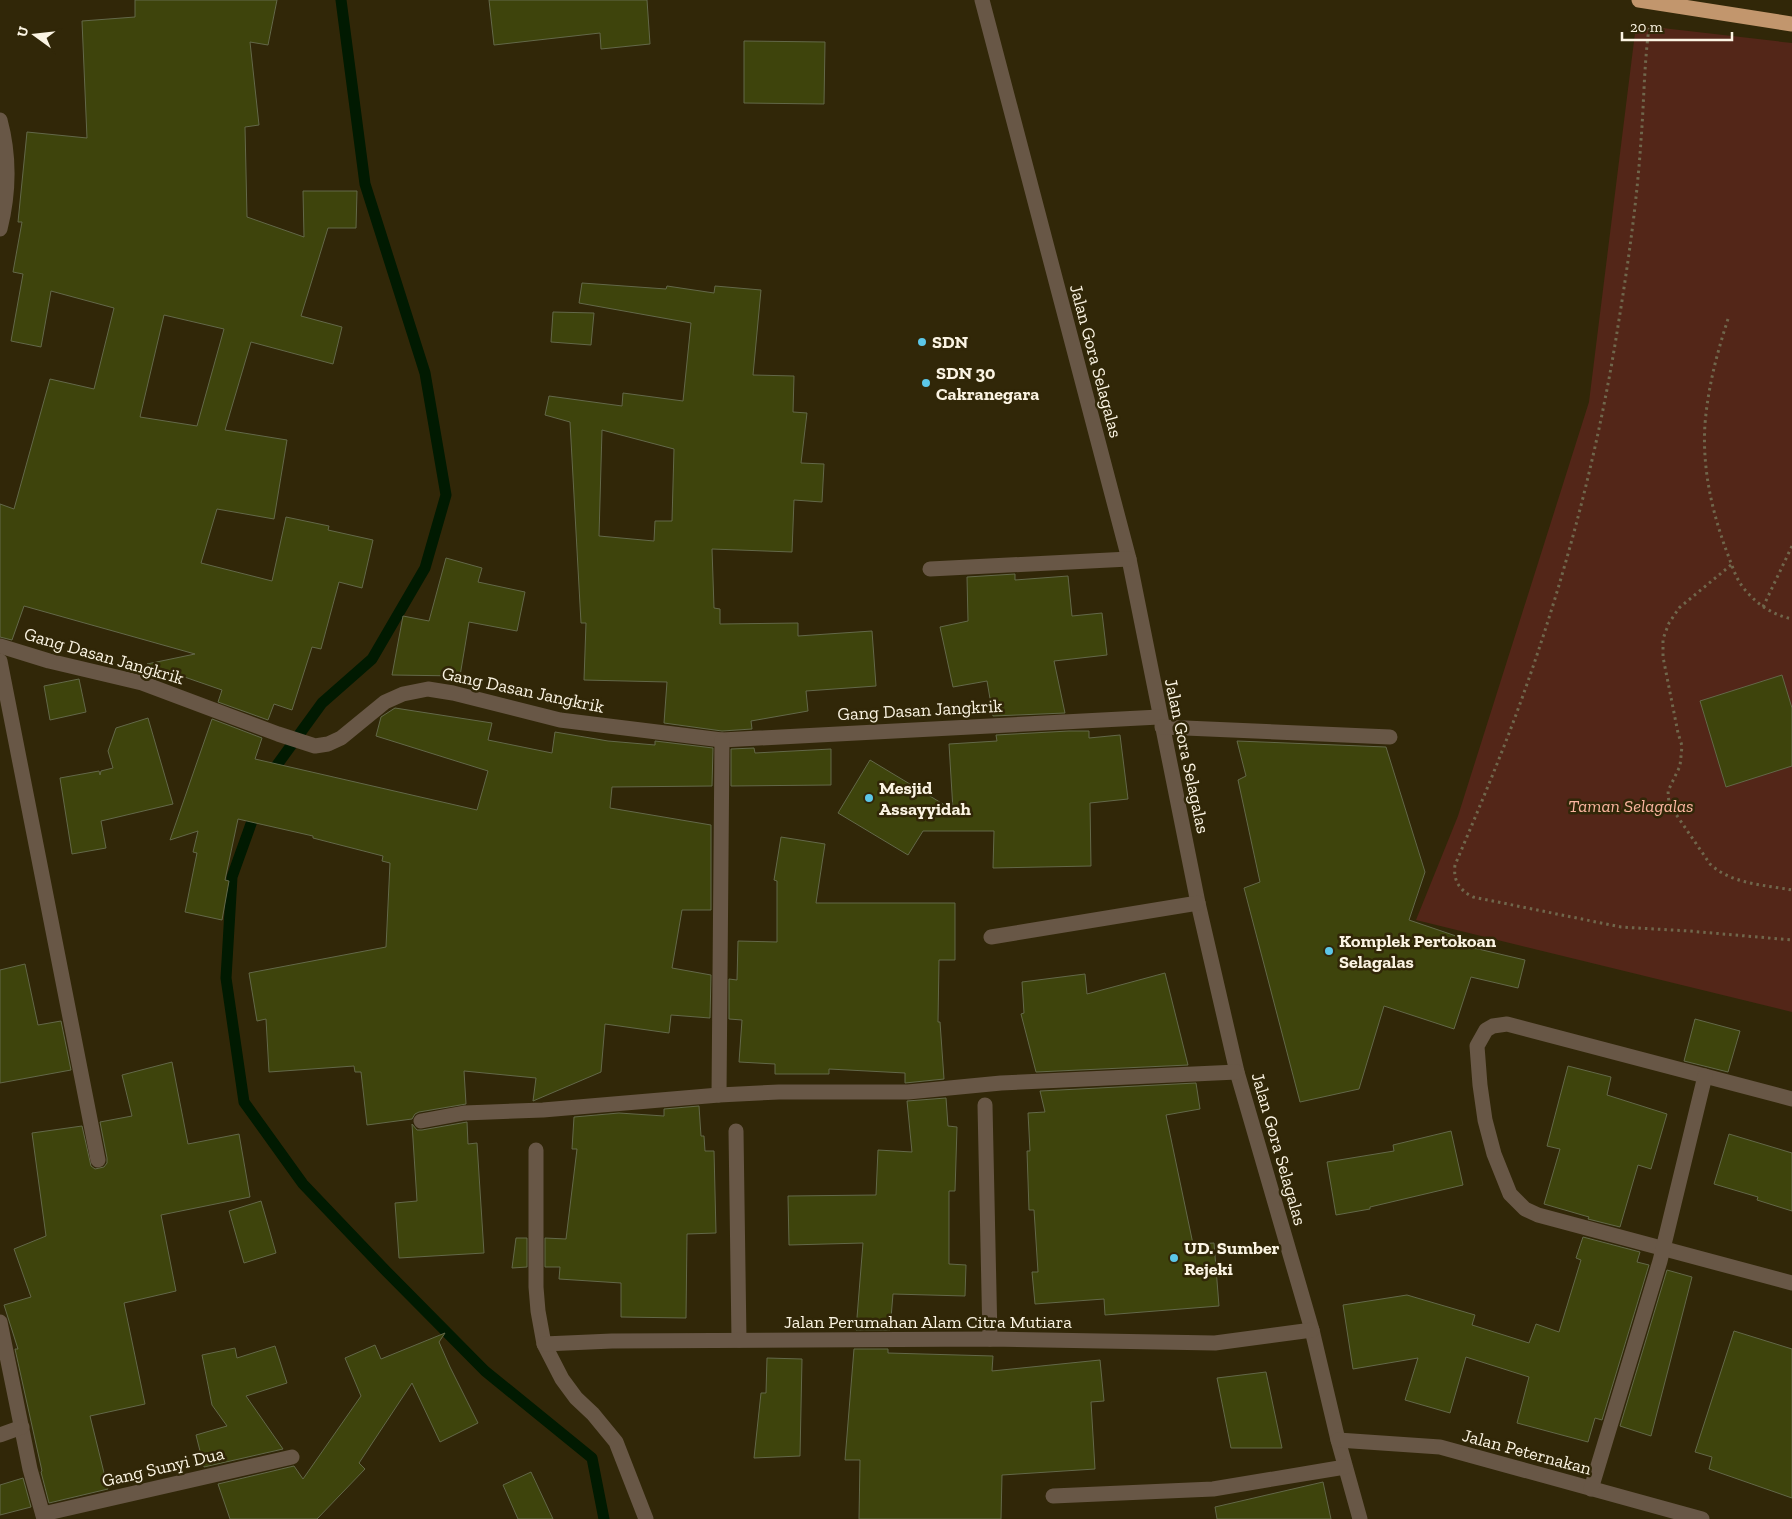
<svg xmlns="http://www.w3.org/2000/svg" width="1792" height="1519" font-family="'Zilla Slab',serif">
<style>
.green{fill:#532618}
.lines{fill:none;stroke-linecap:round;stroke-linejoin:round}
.stream{stroke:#011a01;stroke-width:11}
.building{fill:#3e440c;stroke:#636849;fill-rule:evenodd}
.path{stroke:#70674c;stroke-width:3;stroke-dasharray:2.5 4;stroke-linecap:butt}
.minor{stroke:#685746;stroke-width:15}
.highway{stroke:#c2966d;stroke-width:15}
.poi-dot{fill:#5cc7e8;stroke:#312708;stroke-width:2}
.labels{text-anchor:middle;stroke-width:5;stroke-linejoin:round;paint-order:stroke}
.poi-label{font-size:18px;font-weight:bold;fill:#fbf4e3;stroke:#312708;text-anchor:start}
.street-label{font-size:18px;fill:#fbf4e3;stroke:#312708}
.park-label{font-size:18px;font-style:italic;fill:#fab5a0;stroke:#312708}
</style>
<rect width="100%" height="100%" fill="#312708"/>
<!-- green -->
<path class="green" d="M1636,25l156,18v969l-376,-92 42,-104 131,-414z"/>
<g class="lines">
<!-- stream -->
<g class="stream">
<path d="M269,776l53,-73 50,-44 53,-91 21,-73 -21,-122 -60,-189 -24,-184"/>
<path d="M257,807l-25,70 -6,101 18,124 59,82 83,87 99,100 107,87 12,61"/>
</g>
</g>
<!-- building -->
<g class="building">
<path d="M135,0h142l-9,45 -18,-3 9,83 -14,2 2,90 57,20 -1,-46h54l-1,37h-28l-27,88 41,11 -9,37 -82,-22 -26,88 62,10 -13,79 -57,-10 -16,54 71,18 14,-64 43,9 -1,4 45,10 -11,48 -23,-6 -18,67 -9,-2 -20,63 -18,-6 -6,16 -50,-18 4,-12 -75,-26 48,-10 -171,-48 -12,34 -12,-3v-133l14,5 36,-130 44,10 20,-81 -63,-17 -10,56 -30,-6 12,-67 -10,-2 9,-50h-4l9,-90 60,6 -5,-117 53,-4zM164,315l60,14 -27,97 -57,-9z"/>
<path d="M489,0h158l3,44 -49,5 -1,-16 -106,12z"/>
<path d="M744,41l81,1 -1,62 -80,-1z"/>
<path d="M582,283l84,6 1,-3 47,7 1,-7 46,4 -8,85 41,1 -1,36 14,1 -6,50 23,1 -2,38 -28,-2 -2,52 -80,-3 2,59 6,1v15l78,-1v13l74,-5 4,55 -70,5 2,20 -57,10 1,8 -30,2 -58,-8 3,-41 -83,-2 2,-57h-5l-11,-201 -25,-7 4,-19 73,10 1,-13 60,8 8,-78 -112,-20zM602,430l72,19 -2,72h-17l-1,20 -55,-5z"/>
<path d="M553,312l41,1 -3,32 -40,-3z"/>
<path d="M446,558l36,10 -4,14 47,10 -8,39 -48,-9 -9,54 -68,-1 11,-59 26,5z"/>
<path d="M1015,574v6l53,-4 4,40 30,-3 5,42 -53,6 11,52 -72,3 -6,-35 -34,6 -13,-60 28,-6 -1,-44z"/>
<path d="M1782,675l10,33v58l-66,21 -26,-86z"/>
<path d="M79,679l7,33 -36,8 -6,-34z"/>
<path d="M395,708l97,15 -4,17 64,13 3,-21 53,9 47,4v-4l58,7 -1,38 -100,1 -2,21 101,17v85h-29l-10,58 39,7 -1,43 -39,-3 -2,18 -64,-9 -4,48 -68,29 3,-23 -72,-7 2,33 -47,8 -4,2 -3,5 -45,6 -6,-53h-6l-1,-6 -85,6 -3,-53 -9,2 -8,-48 137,-26 4,-84 -8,-2 1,-5 -70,-18v-2l-75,-17 -13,61 4,1 -7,39 -37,-8 12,-59 -4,-1 5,-21 -28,9 42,-121 50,19 -7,21 222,51 11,-39 -112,-35 5,-19z"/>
<path d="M148,718l25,86 -72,17 5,27 -34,6 -12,-76 39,-7 1,4 1,-4 12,-3 -5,-17 8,-23z"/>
<path d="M1069,731h20v7l31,-3 8,64 -38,4 1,63 -98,2 1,-37h-71l-15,24 -70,-42 32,-53 83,50 -4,-66 48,-3 -1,-6z"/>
<path d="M1237,741l149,6 39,125 -16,48 50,17 -2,7 68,16 -7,28 -47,-11 -17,52 -70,-23 -25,83 -59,13 -56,-214 16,-6 -22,-102 8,-4z"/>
<path d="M754,748l1,5 76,-4v36l-100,1v-37z"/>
<path d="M781,837l44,7 -9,59h139v57h-16l-1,62h2l4,57 -39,4v-10l-76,-4v5h-54v-10l-36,-2 3,-42 -13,-1v-40l8,1 1,-39 39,1v-61l-3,-1z"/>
<path d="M25,964l13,61 23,-4 10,49 -71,13v-113z"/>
<path d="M1165,973l23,92 -152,7 -15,-58 3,-1 -2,-31 63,-8 2,20z"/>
<path d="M1695,1019l45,12 -12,41 -44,-11z"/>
<path d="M172,1062l16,82 51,-10 11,63 -89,18 15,76 -52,12 21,101 -55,12 18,73 -59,14 -8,-31 1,-1 -27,-122h3l-14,-44 27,-8 -17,-48 32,-13 -14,-103 50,-7 9,40 4,3 9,-2 3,-4v-5l-7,-36 32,-6 -10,-41z"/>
<path d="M1568,1066l43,11 -4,18 60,19 -16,55 -13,-4 -18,62 -32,-8 1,-2 -45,-13 16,-55 -13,-3z"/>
<path d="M1196,1083l4,26 -34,6 27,129 21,-1 5,63 -114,9 -1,-16 -69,5 -3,-32h6l-4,-62h-5l-2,-59h3l-2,-38 17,-1 -5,-21z"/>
<path d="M946,1098l2,28 9,1 -2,64h-6v73l17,1 -1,31 -72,-2 -3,36h-34l7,-87 -74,2 -1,-49 88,-1 2,-45 34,2 -5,-51z"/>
<path d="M699,1106l2,30h3l1,15h9l2,82 -29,1 -1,84 -65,-1v-34l-62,-4 1,-12h-15v-29l21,1 11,-90h-5l2,-32 45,-4 45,3v-7z"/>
<path d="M467,1122l1,22 9,-1 7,110 -85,5 -4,-55 22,-2 -5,-77 5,6h5z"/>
<path d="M1451,1131l12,54 -93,22v2l-34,6 -9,-53 67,-11 -1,-6z"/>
<path d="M1729,1134l63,19v58l-35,-11 1,-3 -44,-13z"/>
<path d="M261,1201l15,52 -32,10 -15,-52z"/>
<path d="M1583,1237l57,15 -3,10 12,3 -47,155 -7,-2 -7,24 -71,-19 12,-46 -63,-20 -16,56 -45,-13 13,-42 -65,11 -10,-64 64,-10 68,20 -3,10 57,18 7,-19 23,8 22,-72 -5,-2z"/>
<path d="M516,1238h11v29l-15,1z"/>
<path d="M1667,1270l25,7 -41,159 -31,-10z"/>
<path d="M1734,1331l58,18v149l-83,-29 3,-12 -17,-5z"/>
<path d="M445,1333l-6,9 11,25 28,56 -38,19 -28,-59 -53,80 6,6 -48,50h-87l-12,-35 76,-18 9,13 58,-83 -16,-38 30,-13 6,14z"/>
<path d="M275,1346l12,37 -41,13 37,53 -79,18 -8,-32 31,-9 -15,-21 -10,-50 33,-7 2,10z"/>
<path d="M854,1349h34v4l105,3 -1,15 108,-11 4,41 -13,1 4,67 -93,6 -1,44h-142l1,-59h-15z"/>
<path d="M767,1358l35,1 -2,97 -46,2 7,-65h5z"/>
<path d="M1266,1372l16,76h-51l-14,-70z"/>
<path d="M531,1472l22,47h-35l-15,-34z"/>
<path d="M23,1478l8,29 -31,8v-30z"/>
<path d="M1323,1482l8,37h-114l-2,-12z"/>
</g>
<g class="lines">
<!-- path -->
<g class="path">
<path d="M1649,28c-5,37 -5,75 -8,112 -4,62 -13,124 -23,186 -19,122 -51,244 -92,361 -21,60 -46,119 -71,178 -2,15 4,25 18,32l148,30 68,4 103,9"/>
<path d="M1728,319c-11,34 -20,68 -23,105 -3,44 7,89 23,131 5,13 9,27 19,37 12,14 27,23 45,27"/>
<path d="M1731,565l-52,43 -10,15 -6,16v18l15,76 4,13 -2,20 -12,25 1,13 41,60c21,20 55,21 82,26"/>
<path d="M1763,607l29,-61"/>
</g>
<!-- minor -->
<g class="minor">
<path d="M982,0l147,559 69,344 39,169 75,258 26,110 22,79"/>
<path d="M0,120c10,37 9,73 0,109"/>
<path d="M930,569l199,-10"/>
<path d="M0,646l49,15 93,22 136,51 37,12 13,-2 13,-6 44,-36 18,-8 25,-5 25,4 107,27 162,20 437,-23"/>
<path d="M0,661l98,499"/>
<path d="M1162,727l228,10"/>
<path d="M991,937l207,-34"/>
<path d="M719,1095l3,-355"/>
<path d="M1792,1099l-285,-75 -14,2 -7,4 -9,16 3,39 5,35 9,34 16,40 15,15 13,6 254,68"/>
<path d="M985,1105l5,234"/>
<path d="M421,1121l43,-8 79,-3 176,-15 60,-3h129l93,-9 236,-11"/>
<path d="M736,1131l3,209"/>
<path d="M536,1150v137l2,24 6,33 18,35 14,19 17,16 23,28 30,77"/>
<path d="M0,1322l30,147 14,50"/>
<path d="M544,1344l68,-3 378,-2 225,4 97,-13"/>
<path d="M0,1435l22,-8"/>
<path d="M1338,1440l102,7 262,72"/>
<path d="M1591,1489l69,-228 45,-185"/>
<path d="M1053,1496l160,-7 132,-22"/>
<path d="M43,1514l249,-57"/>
</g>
<!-- highway -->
<path class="highway" d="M1639,0l153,24"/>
</g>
<!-- markers -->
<g class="poi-dot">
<circle cx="922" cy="342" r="5"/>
<circle cx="926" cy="383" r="5"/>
<circle cx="869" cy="798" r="5"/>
<circle cx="1329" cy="951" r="5"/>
<circle cx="1174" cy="1258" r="5"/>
</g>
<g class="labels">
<!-- poi labels -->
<g class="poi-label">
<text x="932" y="348">SDN</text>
<text x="936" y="379">SDN 30<tspan x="936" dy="21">Cakranegara</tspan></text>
<text x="879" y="794">Mesjid<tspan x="879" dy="21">Assayyidah</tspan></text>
<text x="1339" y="947">Komplek Pertokoan<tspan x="1339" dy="21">Selagalas</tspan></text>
<text x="1184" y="1254">UD. Sumber<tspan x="1184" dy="21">Rejeki</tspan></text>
</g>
<!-- street labels -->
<g class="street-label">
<text transform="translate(1096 361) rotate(75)" y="6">Jalan Gora Selagalas</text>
<text transform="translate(104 656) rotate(16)" y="6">Gang Dasan Jangkrik</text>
<text transform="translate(523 690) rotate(12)" y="6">Gang Dasan Jangkrik</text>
<text transform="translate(920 710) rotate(-3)" y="6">Gang Dasan Jangkrik</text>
<text transform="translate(1187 756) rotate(78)" y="6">Jalan Gora Selagalas</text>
<text transform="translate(1279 1149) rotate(74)" y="6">Jalan Gora Selagalas</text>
<text x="928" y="1328">Jalan Perumahan Alam Citra Mutiara</text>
<text transform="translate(1527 1452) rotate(15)" y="6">Jalan Peternakan</text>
<text transform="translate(163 1467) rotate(-13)" y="6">Gang Sunyi Dua</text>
</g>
<!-- park labels -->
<g class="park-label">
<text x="1631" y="812">Taman Selagalas</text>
</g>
</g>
<!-- north arrow -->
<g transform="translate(35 35) rotate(285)" stroke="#312708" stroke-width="4" paint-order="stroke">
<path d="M0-4L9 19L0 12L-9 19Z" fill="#fbf4e3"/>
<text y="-8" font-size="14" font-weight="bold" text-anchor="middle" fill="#fbf4e3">U</text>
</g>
<!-- scale -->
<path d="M1622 32v8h110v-8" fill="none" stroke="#fbf4e3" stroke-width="2.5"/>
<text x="1630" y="32" font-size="15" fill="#fbf4e3" stroke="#312708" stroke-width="4" paint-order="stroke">20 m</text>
</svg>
